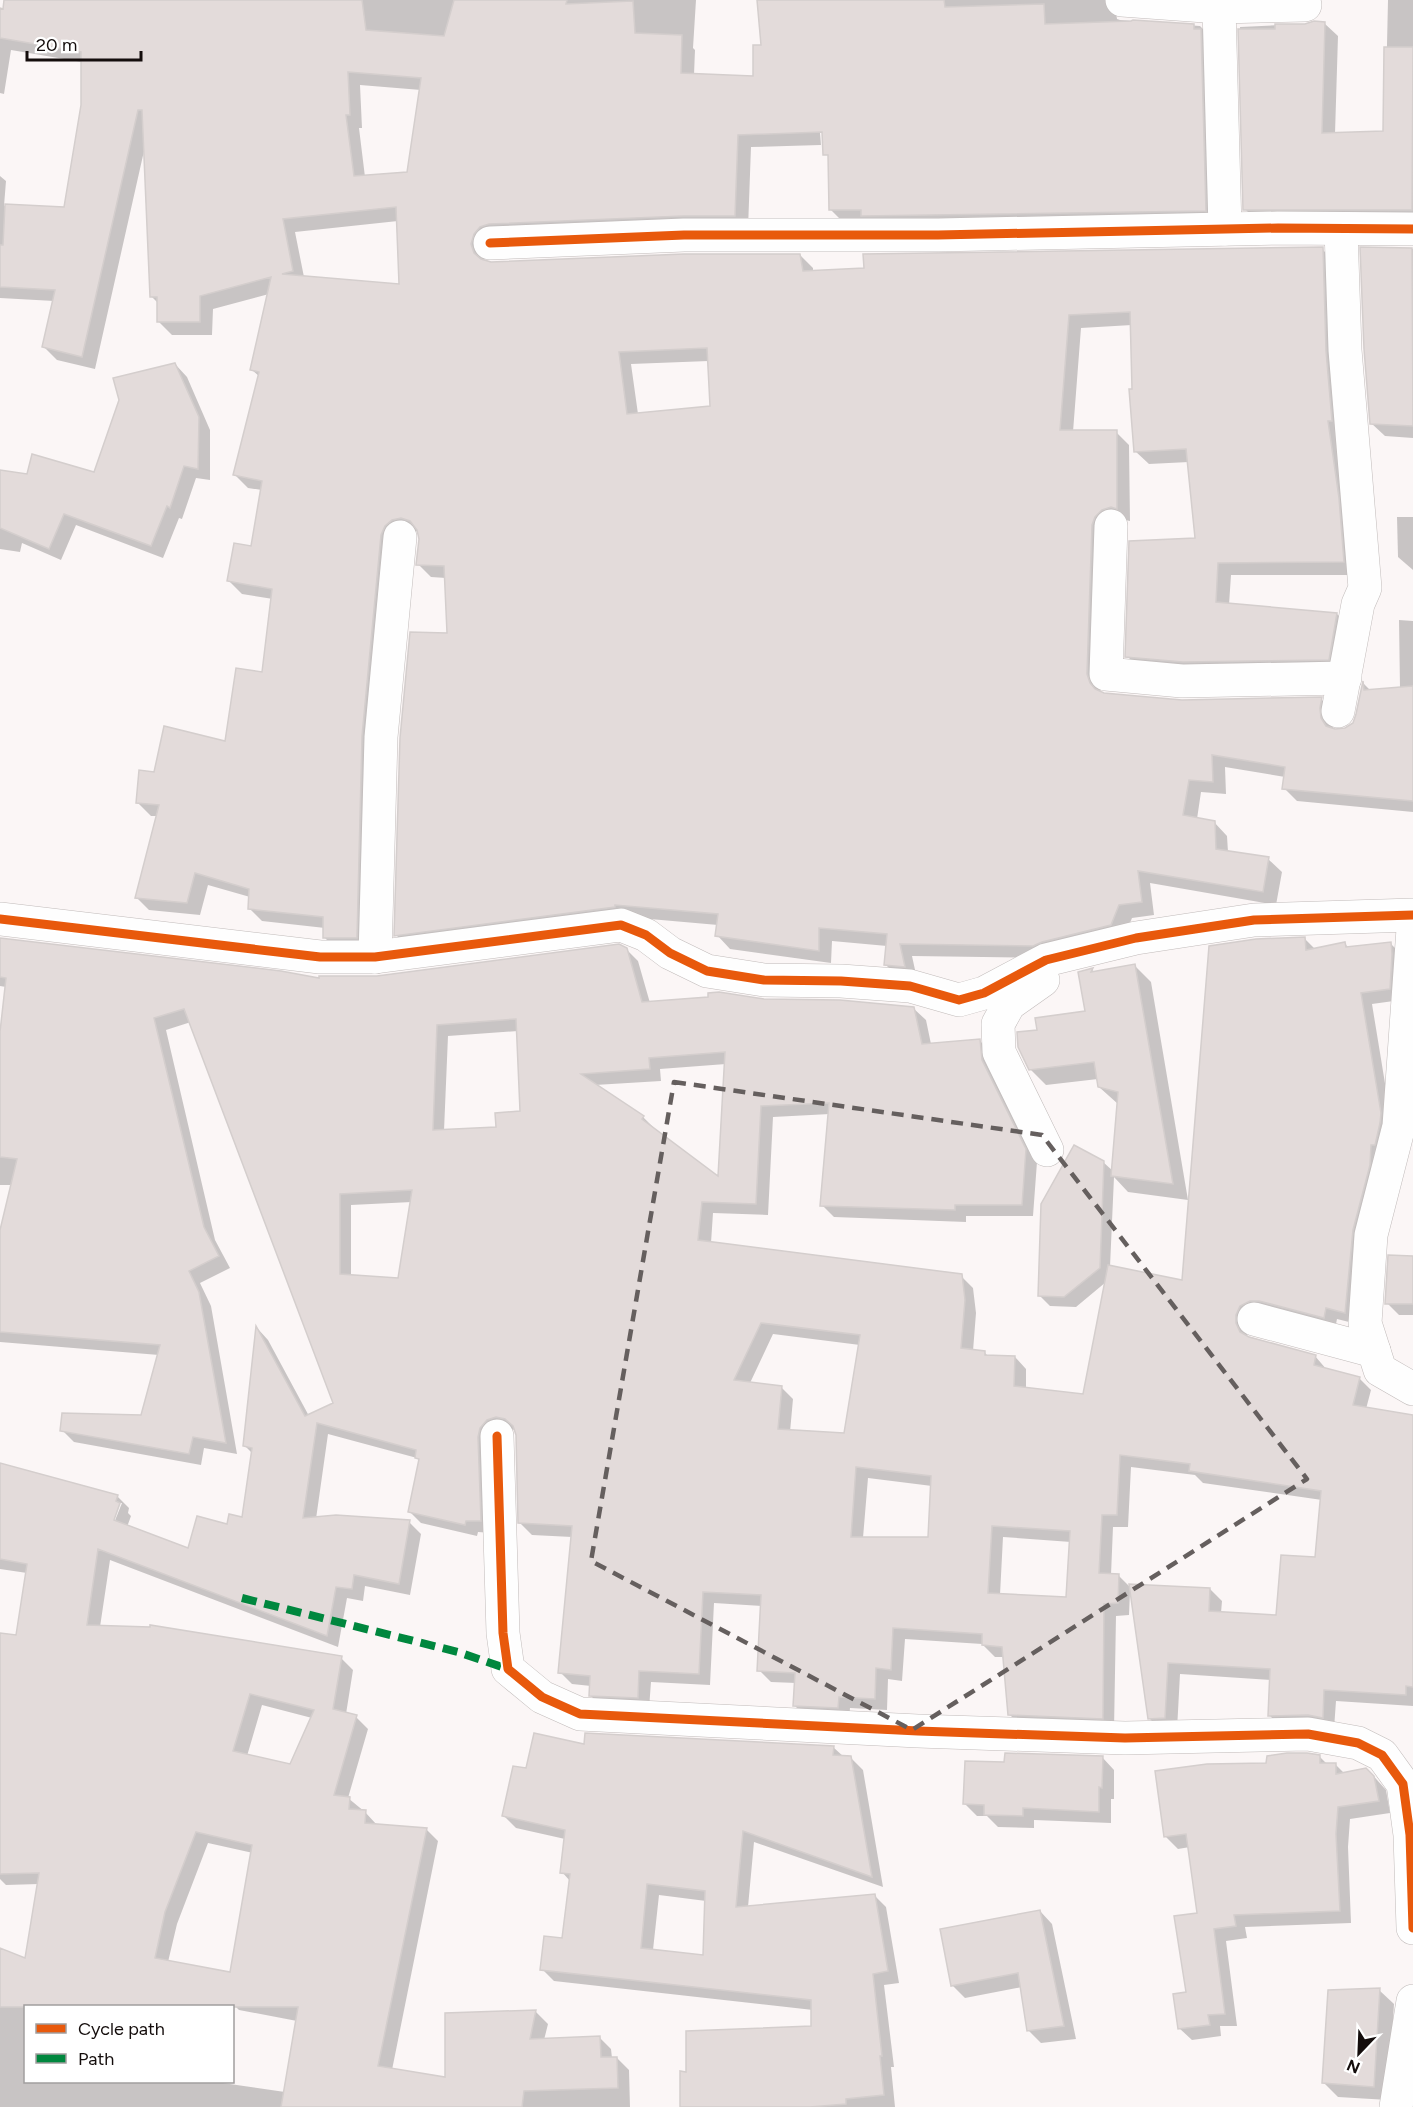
<svg xmlns="http://www.w3.org/2000/svg" width="1413" height="2107" font-family="Figtree,sans-serif">
<style>
.shadow{fill:#0003;fill-rule:evenodd}
.building{fill:#e3dbda;stroke:#d4cecd;stroke-width:1.5;fill-rule:evenodd}
.lines{fill:none;stroke-linecap:round;stroke-linejoin:round}
.street-casing{stroke:#c1bbba;stroke-width:34}
.street{stroke:#fefefe;stroke-width:33}
.quiet{stroke:#00873e;stroke-width:8;stroke-dasharray:15 8;stroke-linecap:butt}
.cycleway-casing{stroke:#fff;stroke-width:13}
.cycleway{stroke:#e8590c;stroke-width:9}
.marked{fill:none;stroke:#655f5e;stroke-width:4.5;stroke-dasharray:12 8;stroke-linejoin:round}
</style>
<rect width="100%" height="100%" fill="#fbf6f6"/>
<!-- shadow -->
<g class="shadow">
<path d="M6,0h690l-3,48 2,2 -1,25 60,2 9,-30 -5,-47h51l12,145 -70,2 -3,82 -262,19 -2,10 1,4 6,1 309,-8 13,13v4l509,-23 13,13 21,313h-125l-2,30 108,9 13,13 -9,45 -201,-3 -13,-13 70,-116 -8,-78 -40,2 -14,-13 -3,-126 -51,3 -8,104h43l13,13 1,76 -5,-1 -25,167 1,6 81,8 139,-2 13,13 -1,18h12l9,-6 4,-9 6,-31 7,7 29,-2 -1,-69 14,1v191l-116,-11 -13,-13 1,-11 -60,-10 1,27 -25,-2 -4,27 17,3 13,14 1,16 40,7 14,13 -6,33 -126,-22 4,32 -22,3 -8,20 -77,20 -135,-2 5,23 -18,-1 -13,-13 1,-19 -55,-5 -1,22 -101,-14 -13,-14 1,-10 -91,-8 -218,31 -13,-13 52,-300 -2,-57 -15,-1 -13,-13 2,-25 -1,-7 -4,-1 -10,2 -36,418h-31l-13,-13v-10l-63,-7 -13,-13 1,-11 -42,-12 -8,30 -51,-5 -13,-13 22,-81h-7l-14,-14 18,-29 71,-30 38,-69 9,-75 -31,-5 -13,-13 23,-33 10,-58 -14,-2 -13,-13 25,-98 -8,-7 17,-76 -56,15 -1,26h-40l-13,-13v-18l-7,-7 -8,-146 -49,218 -38,-9 -13,-13 10,-46 -54,-3v-122l6,5 -2,25 61,2 17,-103v-43l-71,-12 -7,44 -4,-1v-83h4zM360,85l61,5 -12,83 -44,4 -6,-49h3zM398,221l3,65 -97,-9 -9,-45zM709,361l2,46 -73,7 -7,-50z"/>
<path d="M852,0h270l-6,12 1,7 3,1 80,6 13,13 5,184h-374l-13,-13z"/>
<path d="M1388,0h25v223l-155,-1 -13,-13 -5,-182 84,-4 14,13 -3,98 50,-2z"/>
<path d="M1362,249h51v189l-28,-2 -14,-13z"/>
<path d="M175,364l12,13 23,53v50l-14,-2 -14,41 -3,-1 -16,40 -87,-33 -15,35 -39,-17 -2,9 -20,-3v-77l28,4 67,-2z"/>
<path d="M1397,517h16v53l-15,-13z"/>
<path d="M0,939l320,41 58,-3 248,-28 12,12 12,42 113,-3 150,8 13,12 5,24 48,-4 12,12 46,110 -4,54h-67v6l-132,-5 -12,-12 8,-91 -57,3 -5,98 -55,-2 -2,30 250,33 12,12 3,25 -3,38 11,1 5,5h26l11,12v20l58,7 22,-114 -30,25 -26,-1 -11,-11 64,-133 10,9 5,-67 -19,-17 -1,-8 -52,6 -16,-16 9,-38 48,-18 -7,-40 12,-3 3,2 40,-6 16,16 37,218 -60,-8 -14,-15 -4,90 73,15 122,-343 10,10 29,-6 5,5 42,-4 12,12 -2,44 -29,4 20,122 -35,198 -20,-5 -2,10 -88,-2v9l68,20 12,14 32,8 12,12 -5,19 47,8v289l-77,-5 -2,28 -52,-2 -12,-11 1,-36 -91,-6 -3,56h-16l-12,-12 -19,-126 -1,23 -13,1 -2,114 -92,-3 -12,-12 -5,-58h-10l-13,-13 -77,-5 -3,42 -14,-2 -1,31 -37,-2 -1,11 -43,-2 -12,-12 2,-22 -25,-1 -12,-12 3,-64 -48,-3 -4,82 -59,-3 -2,27 -47,-2 -12,-12 1,-9 -19,-2 -12,-12 12,-135 -40,-2 -12,-12 -4,-93 -7,-1 -17,104 -14,-1 -1,4 -56,-13 -12,-12 11,-50 -3,-3 -89,-24 -12,85 93,3 12,12 -11,61 -45,-9 -2,15 -16,-3 -9,49 -228,-87 -10,67 241,31 12,12 -7,44 10,3 12,12 -20,69 17,14 12,13 49,4 12,12 -46,229 55,9v-64l89,-3 12,12 -4,16 55,-3 12,12 1,9h5l12,12 1,37h-630v-158l27,12 12,-77 -33,1 -6,-6v-244l17,2 10,-64 -27,-4v-100l117,27 12,12 -1,5 3,3 -4,11 62,23 54,-31 10,-65 -8,-8 13,-117 10,11 41,76 26,-12 -144,-382 -25,8 49,210 15,28 -30,15 11,23 26,148 -33,-6 -3,17 -127,-23 -12,-12 80,-13 17,-62 -159,-13v-105l13,-52h-13v-139l6,-59 -6,-1zM518,1031l3,81 -23,17 -54,2 4,-95zM726,1064l-7,115 -64,-50 -12,-12 -48,-32 66,-4 -1,-12zM412,1202l-13,77 -48,-3v-71zM773,1334l87,11 -15,90 -55,-3 3,-33 -12,-12 -31,-4zM1131,1467l64,8 8,8 119,17 -6,59 -38,57 -57,-3 1,-12 -12,-12h-78l-13,-13 -8,-1 2,-48h15zM868,1478l64,8 -3,52h-66zM119,1503h3l-10,25 -2,-1zM1003,1537l68,5 -3,56 -68,-3zM262,1705l50,13 -21,48 -44,-10zM208,1843l45,10 -26,145 12,12 58,11 -12,71 -69,-10h-190v-76l142,-44 9,-38z"/>
<path d="M1413,1257v58h-14l-12,-12z"/>
<path d="M586,1745l247,2 11,10 7,1 12,12 20,117 -129,-45 -6,65 126,-12 12,12 13,76 -15,2 10,82h-3l4,40h-214l7,-34 124,-46 1,-17 -259,-29 -12,-12 21,-29 7,-59 -8,-9 3,-33 -49,-11 -12,-12 23,-46zM659,1895l47,6 -1,55 -52,-6z"/>
<path d="M1102,1757l12,13v29h-3v24l-77,-3v8l-36,-1 -11,-11h-10l-12,-12 41,-41z"/>
<path d="M1320,1757l7,7h8l10,10 24,-3 17,19 4,23 -40,6 -2,28 3,76 -106,4 2,11 -21,3 11,85h-17l1,10 -29,4 -13,-12 8,-35 12,-78 -9,-68 -12,2 -12,-12 102,-72z"/>
<path d="M1040,1911l12,13 24,115 -35,4 -13,-13 -6,-43 -57,11 -13,-13z"/>
<path d="M1379,1990l15,14 -6,96 -50,-3 -14,-14z"/>
</g>
<!-- building -->
<g class="building">
<path d="M4,0h358l4,30 78,6 10,-36h113l-1,4 67,-3 2,32 47,2 -1,38 72,3v-31h8l-4,-45h187l1,7 99,-3 1,20 86,-3 2,-1 61,4v5h7l5,182 -345,5v-6h-32l-1,-55h-5l-1,-23 -84,3 -3,81h-52l-194,8 -9,3 -6,7 -3,10 3,9 7,6 10,3 193,-8h116l3,17 61,-3 -1,-14 460,-7 3,104 6,70h-4l11,77 5,64 -126,1 -2,39 121,11 -8,47 -146,2 -58,-5 4,-116 66,-3 -9,-89 -52,3 -5,-63h3l-2,-77 -61,3 -9,115h57v79l-6,-2 -9,3 -7,7 -3,8 -5,149 3,9 5,6 9,4 78,7 140,-3 -2,11 1,10 5,8 9,3 10,-1 8,-5 3,-9 7,-33 1,9 49,-4v115l-131,-12 3,-22 -73,-12 1,27 -24,-2 -6,35 32,6 1,28 53,8 -6,35 -125,-21 4,31 -23,3 -8,20 -69,17 -9,4 -133,-2 5,23 -21,-2 3,-31 -68,-6v23l-104,-15 3,-22 -103,-9v2l-221,29 6,-198 10,-106 37,1 -3,-67 -28,-1 3,-26 -2,-9 -7,-9 -9,-3 -9,2 -7,6 -4,9 -19,201 -5,202h-34v-21l-75,-8 1,-20 -54,-16 -8,30 -52,-5 24,-93 -23,-2 3,-33 15,2 10,-46 61,15 11,-73 26,4 10,-83 -45,-8 7,-38 17,3 11,-65 -29,-6 26,-103 -9,-2 21,-93 -71,19v26h-43v-25h-7l-8,-187h-4l-56,247 -40,-10 13,-57 -55,-3v-42h3l2,-41 59,3 17,-102v-53l-81,-14v-30l3,1zM348,72l73,6 -14,94 -53,4 -8,-61h4zM396,207l3,77 -117,-10 11,-3 -10,-52zM707,348l3,58 -83,8 -8,-62z"/>
<path d="M1314,21l11,1 -3,111 61,-2 1,-84h29l-1,163h-169l-5,-181h37v-5h30z"/>
<path d="M1360,247l52,1 1,178 -43,-2 -6,-75z"/>
<path d="M175,363l24,54 -1,52 -14,-3 -14,42 -3,-2 -16,40 -87,-32 -15,35 -49,-21v-58l27,4 5,-20 62,18 25,-72 -6,-22z"/>
<path d="M1305,937l1,13 39,-8 1,5 45,-5 1,12 -2,35 -29,4 20,120 -1,10 -5,22h-4l-1,20 -17,65 -8,83 -19,-5 -2,10 -65,-17h-9l-10,5 -4,9v8l4,9 9,5 67,18 -2,10 46,12 -7,28 60,10v272l-7,-1v9l-82,-5 -1,28 -15,-3 -40,1 2,-47 -102,-6 -3,55 -17,1 -19,-135 81,4 -1,23 67,4 5,-60 34,2 6,-66 -132,-20 1,-7 -70,-9 -3,60h-15l-3,58 20,1 -1,29 -14,1 -1,115 -95,-4 -6,-68 -20,-2v-11l-89,-6 -2,42 -15,-2 -1,31 -36,-2 -1,11 -45,-2 2,-33 -38,-2 4,-76 -58,-3 -4,82 -60,-3 -1,27 -49,-2 1,-20 -32,-3 14,-147 -54,-3 -2,-88 -3,-9 -8,-7 -9,-2 -9,3 -7,8 -2,9 3,84h-15l-1,4 -57,-13 11,-53 -4,-1 1,-8 -99,-27 -14,95 33,-3 74,5 -11,64 -45,-9 -2,14 -16,-2 -9,49 -229,-87 -11,76 63,2v-2l192,31 -9,53 24,6 -23,80 16,2 -1,12 17,1 -1,13 62,5 -49,238 67,11v-64l91,-3 -6,29 70,-3 1,21h16l1,31 -94,3 -2,16h-241l17,-100h-298v-59l25,10 14,-85 -39,1v-241l16,2 11,-71 -27,-5v-96l118,32 -2,6 4,2 -6,17 74,28 9,-32 30,8 2,-10 13,3 10,-69 -9,-2 13,-120 49,90 28,-13 -149,-394 -30,9 50,209 15,29 -30,15 10,21 27,151 -33,-6 -4,17 -129,-23 2,-18 79,2 19,-70 -160,-13v-102l17,-71 -17,-2v-125l6,-54 -6,-1v-39l281,33 38,7v-2h58l242,-32 8,4 15,54 66,-5v-4l11,-1 45,7 76,1 74,7 8,37 58,-5 2,21 44,89 -4,56h-67v5l-135,-4 9,-103 -68,3 -5,98 -54,-2 -4,38 264,34 3,26 -4,48 24,3v4l30,1 -1,30 69,8 25,-129 74,15 27,-334 47,-7zM516,1019l4,92 -25,2 1,14 -63,3 4,-105zM725,1052l-7,124 -76,-57 2,-3 -63,-42 69,-5 -1,-11zM412,1190l-14,88 -58,-4v-80zM761,1323l99,12 -16,98 -66,-4 4,-43 -48,-6zM856,1467l75,9 -3,61h-77zM992,1526l78,5 -4,66 -78,-4zM250,1694l64,16 -24,54 -57,-13zM196,1832l56,13 -22,127 -75,-14 10,-46z"/>
<path d="M1135,964l38,220 -62,-8 7,-84 -20,-5 -4,-25 -65,8 -11,-23 -1,-15 20,-2 -2,-12 50,-7 -7,-39 15,-4 -2,4z"/>
<path d="M1074,1145l30,16 -4,107 -36,29 -26,-1 3,-92z"/>
<path d="M1388,1255l25,1v48h-28z"/>
<path d="M534,1733l50,11 1,-11 249,13 -1,9 18,1 21,121 -129,-46 -7,76 139,-13 13,77 -15,3 9,82h-2l4,39 -38,4v5l-36,3h-130v-36l6,1v-41l125,-5v-26l-271,-30 4,-34 18,2 8,-64 -10,-1 5,-43 -63,-14 11,-50 13,2zM647,1884l58,7 -2,64 -62,-7z"/>
<path d="M1005,1753l98,3 -1,32 -3,-1v25l-76,-4v8l-39,-1v-10l-21,-1 2,-43 39,1z"/>
<path d="M1287,1753h20l13,2v8h16v11l30,-6 8,8 5,25 -41,6 -2,27 4,77 -106,4 2,11 -22,3 11,85 -17,1 2,10 -32,4 -5,-35 13,-2 -12,-76 23,-3 -11,-79 -22,3 -9,-66 52,-7 59,-1 1,-7z"/>
<path d="M1040,1910l24,116 -37,5 -9,-58 -67,13 -11,-57z"/>
<path d="M1380,1988l-6,99 -52,-4 6,-93z"/>
</g>
<g class="lines">
<defs>
<g id="street">
<path d="M1122,0l97,7 6,222"/>
<path d="M1219,7l86,-2"/>
<path d="M490,243l194,-8h254l340,-7 135,1"/>
<path d="M1111,526l-5,148 76,7 163,-3"/>
<path d="M1338,711l20,-107 7,-16 -20,-238 -4,-121"/>
<path d="M0,919l320,38h55l246,-32 25,10 24,18 37,18 57,9 77,1 69,5 49,14 25,-7 62,-33 90,-22 118,-18 159,-5"/>
<path d="M1413,929l-14,197 -28,109 -6,88 15,47 33,19"/>
<path d="M375,957l6,-220 19,-200"/>
<path d="M1043,980l-34,24 -11,20 1,28 48,98"/>
<path d="M1254,1319l120,32"/>
<path d="M497,1436l6,197 5,36 34,28 38,17 338,17 207,7 183,-4 50,9 24,12 21,29 7,51 3,93"/>
<path d="M1396,2107l17,-106"/>
</g>
</defs>
<!-- street casing -->
<use href="#street" class="street-casing"/>
<!-- street -->
<use href="#street" class="street"/>
<!-- quiet -->
<path class="quiet" d="M242,1598l216,54 50,17"/>
<defs>
<g id="cycleway">
<path d="M490,243l194,-8h254l340,-7 135,1"/>
<path d="M0,919l320,38h55l246,-32 25,10 24,18 37,18 57,9 77,1 69,5 49,14 25,-7 62,-33 90,-22 118,-18 159,-5"/>
<path d="M497,1436l6,197 5,36 34,28 38,17 338,17 207,7 183,-4 50,9 24,12 21,29 7,51 3,93"/>
</g>
</defs>
<!-- cycleway casing -->
<use href="#cycleway" class="cycleway-casing"/>
<!-- cycleway -->
<use href="#cycleway" class="cycleway"/>
</g>
<!-- marked area -->
<path class="marked" d="M674,1082l368,53 265,344 -395,251 -321,-169z"/>
<!-- legend -->
<rect x="24" y="2005" width="210" height="78" fill="#ffffff" stroke="#a19e9e" stroke-width="1.5"/>
<rect x="36" y="2024" width="30" height="9" fill="#e8590c" stroke="#a19e9e" stroke-width="1.5"/>
<text x="78" y="2035" font-size="18" fill="#140d0c">Cycle path</text>
<rect x="36" y="2054" width="30" height="9" fill="#00873e" stroke="#a19e9e" stroke-width="1.5"/>
<text x="78" y="2065" font-size="18" fill="#140d0c">Path</text>
<!-- north arrow -->
<g transform="translate(1359 2053) rotate(203)" stroke="#ffffff" stroke-width="4.5" paint-order="stroke">
<path d="M0-4.5L10 22L0 15L-10 22Z" fill="#140d0c"/>
<text y="-9" font-size="16" font-weight="bold" text-anchor="middle" fill="#140d0c">N</text>
</g>
<!-- scale -->
<path d="M27 51v9h114v-9" fill="none" stroke="#140d0c" stroke-width="3"/>
<text x="36" y="51" font-size="18" fill="#140d0c" stroke="#ffffff" stroke-width="4.5" paint-order="stroke">20 m</text>
</svg>
